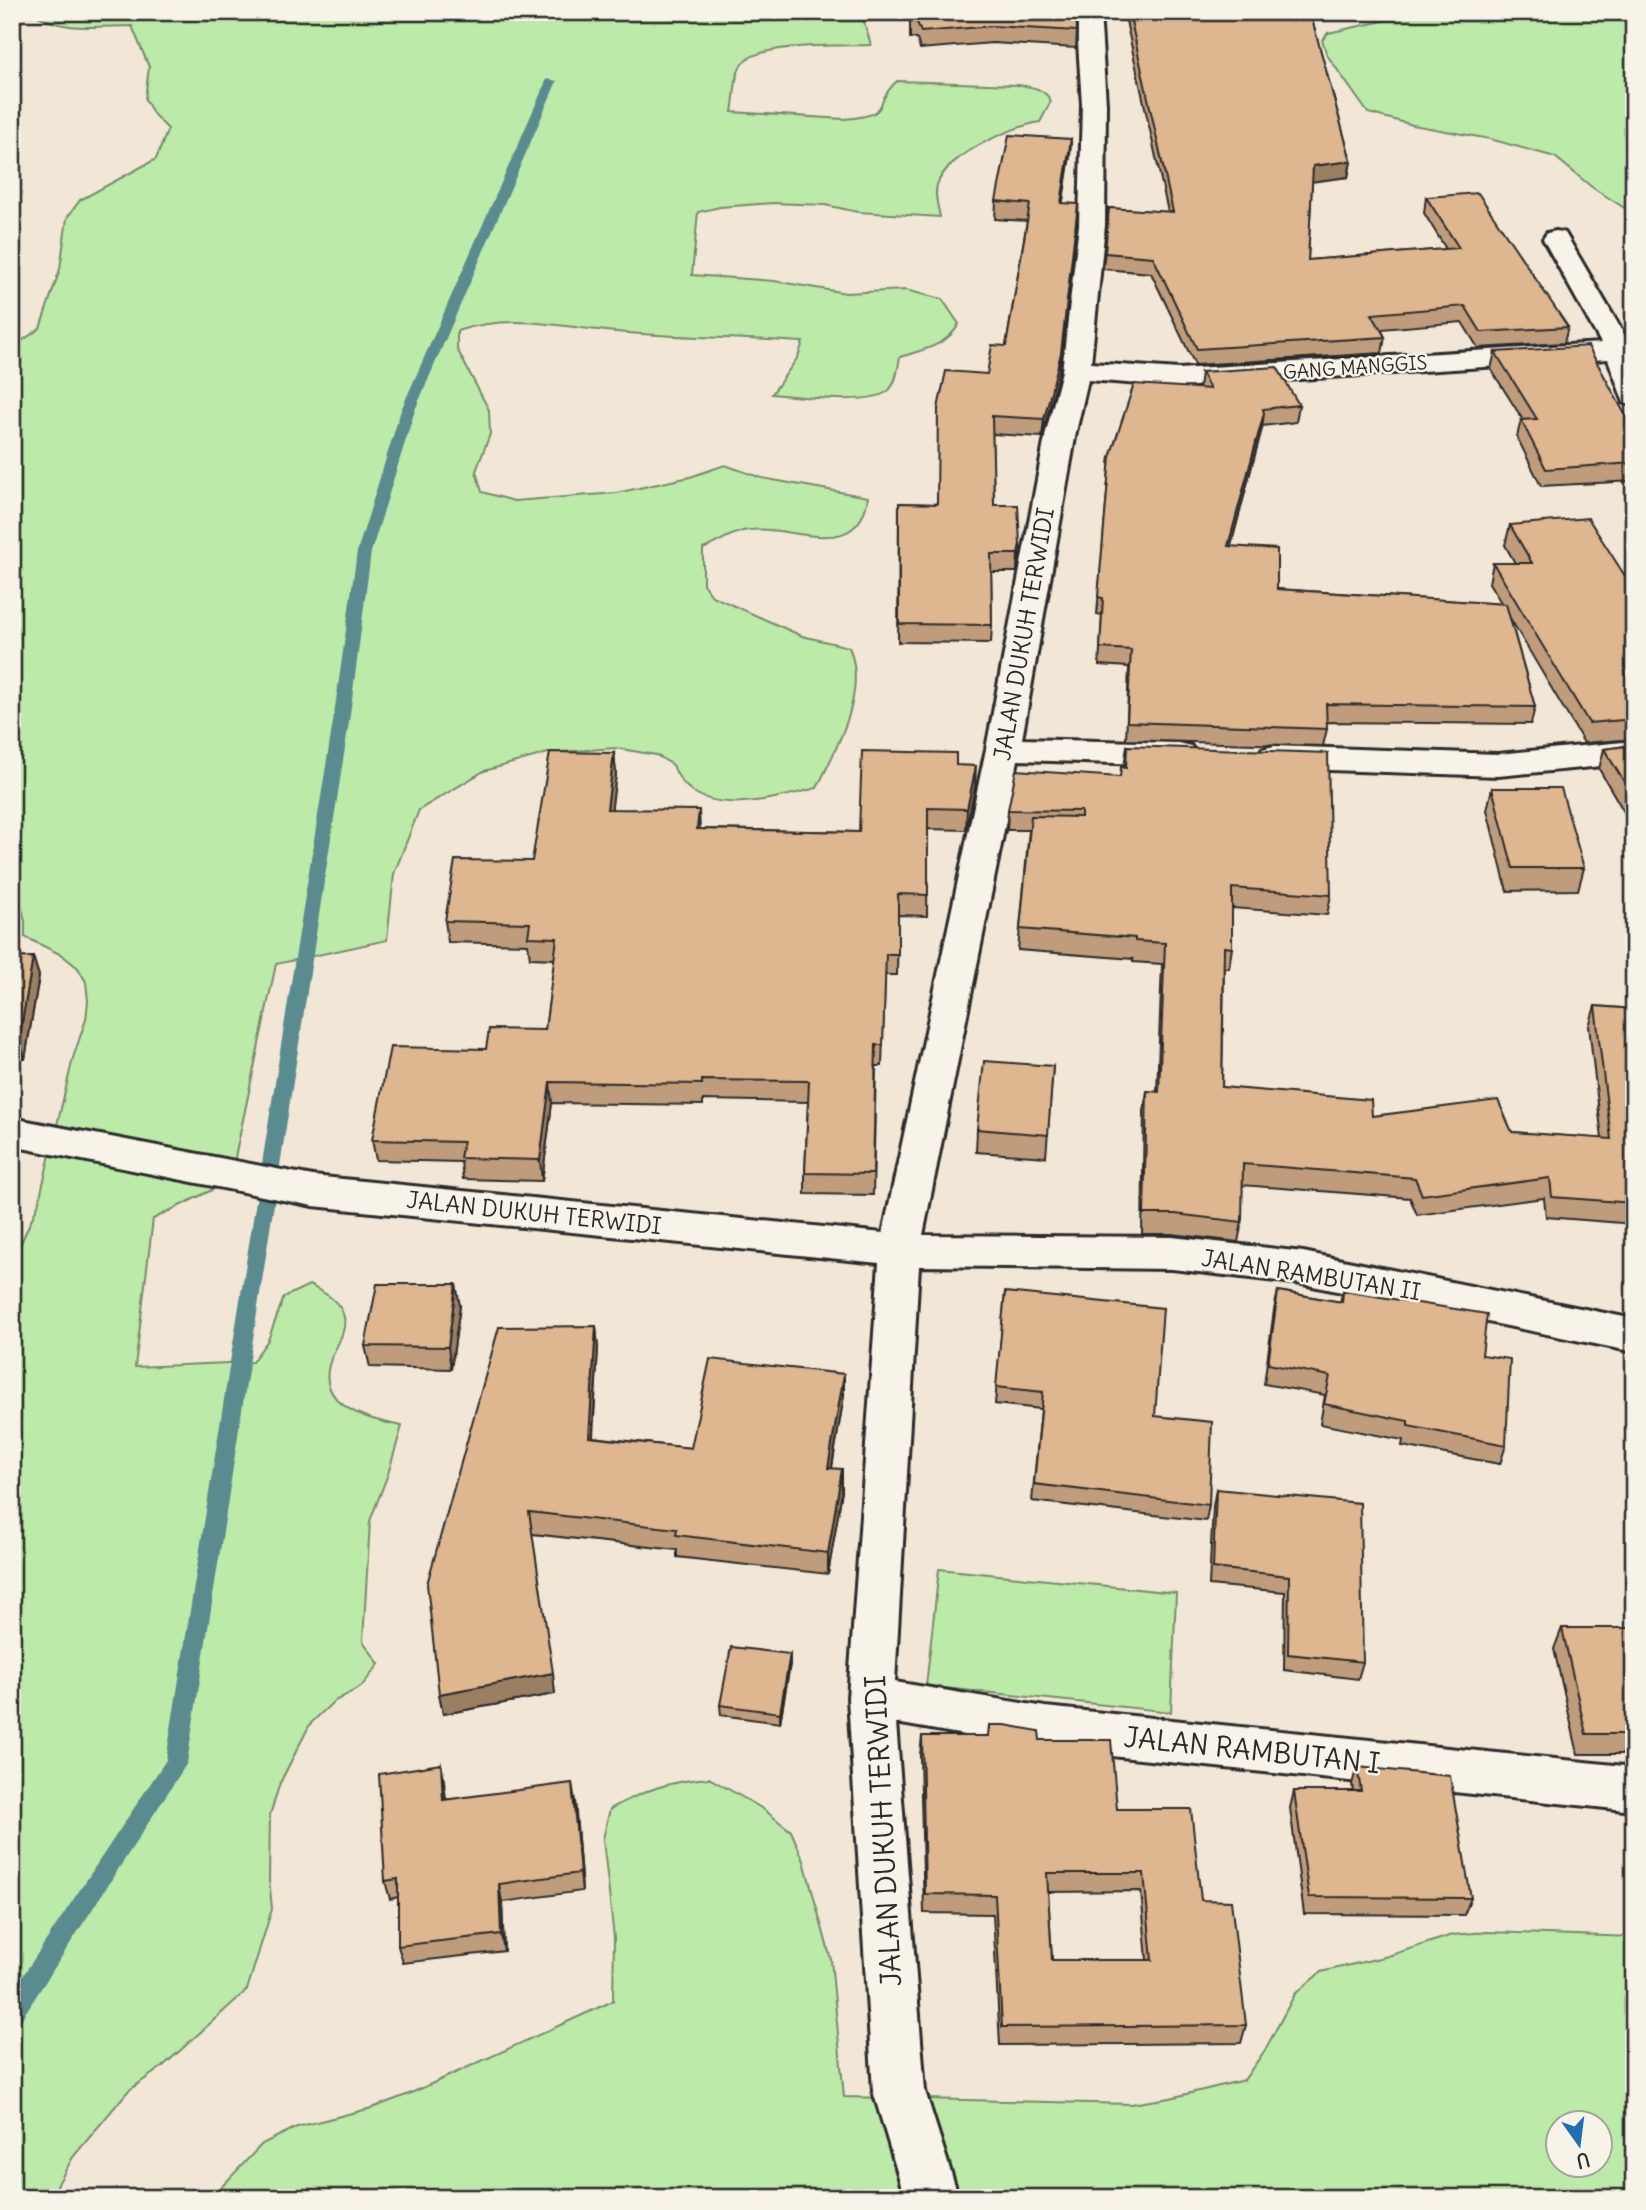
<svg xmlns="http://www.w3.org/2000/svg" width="1646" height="2210" font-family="Delius,sans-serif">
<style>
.green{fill:#bceba9;stroke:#748b6a;stroke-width:2;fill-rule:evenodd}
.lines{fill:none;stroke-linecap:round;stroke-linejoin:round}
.stream{fill:#5a8b8f;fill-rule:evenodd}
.street-casing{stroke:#2b2b2b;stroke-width:6}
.street{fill:#f7f3e8;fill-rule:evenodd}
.wall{fill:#bf9d7b;stroke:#2b2b2b;stroke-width:2;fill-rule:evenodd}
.shaded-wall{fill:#9b7f64;stroke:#2b2b2b;stroke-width:2}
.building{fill:#deb68f;stroke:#2b2b2b;stroke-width:2;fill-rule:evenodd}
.labels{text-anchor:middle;stroke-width:5;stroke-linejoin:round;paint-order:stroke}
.far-street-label{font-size:19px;fill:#2b2b2b;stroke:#f7f3e8}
.street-label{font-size:23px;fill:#2b2b2b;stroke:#f7f3e8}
.near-street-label{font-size:28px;fill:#2b2b2b;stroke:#f7f3e8}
</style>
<rect width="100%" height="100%" fill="#f2e7d6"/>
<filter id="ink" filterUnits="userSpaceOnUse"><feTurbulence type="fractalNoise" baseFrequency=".0143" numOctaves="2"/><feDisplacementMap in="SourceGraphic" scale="14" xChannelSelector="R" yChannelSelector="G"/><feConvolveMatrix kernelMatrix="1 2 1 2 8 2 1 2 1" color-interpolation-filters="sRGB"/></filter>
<g filter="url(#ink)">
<!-- green -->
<g class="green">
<path d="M32,12h829l10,33c-27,1 -113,-3 -129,19 -8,11 -7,34 -10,48l112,7c52,-5 26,-14 53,-38l121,4c14,2 26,3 33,16l-11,21c-29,5 -93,32 -103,63 -3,10 1,21 3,32l-82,-5 -33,-7 -53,-2 -52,4 -22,5 -6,63 82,6 72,12 59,-3 37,9 17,25c-12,22 -37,26 -59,33 -2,10 -3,24 -10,32 -14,18 -95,7 -118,5l26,-37 5,-15c-62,-5 -125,-4 -187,-10 -56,-5 -104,-19 -159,-1v18l32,61 1,24 -14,37 6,21 32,9 102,-8 74,-16 35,-12 37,13 106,19c-10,69 -81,24 -125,34 -13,3 -28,13 -40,18v35l9,12 90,40 47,11c19,45 -12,100 -32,141 -44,11 -124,35 -144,-23l-17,-10 -41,-7 -67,5 -64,18 -65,39 -25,64 -7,66 -111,24 -46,217 -77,38 -18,148 117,-5 16,-22 16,-43 25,-12c14,7 31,15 35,32 3,14 -8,29 -13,42 -18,47 38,61 71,67l-14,48 -18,47 -7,120 16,23 -18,23 -28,15 -23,22 -30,59 -10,32 -1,64 3,30 -25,81 -85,77 -34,24 -55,66 -23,41h-38v-935l26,-58 35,-147 13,-39 2,-18 -2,-19 -8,-14 -16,-13 -37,-18v-16l-4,-16 -9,-1v-556l28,-20 20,-59 7,-51 13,-18 76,-41 12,-30 -14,-14 -9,-16 4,-32 -17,-41c-35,0 -71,7 -100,-14z"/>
<path d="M1407,12h227v202l-41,-26 -38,-31 -65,-18 -77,-14 -45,-12 -41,-58 -5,-15 6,-7 78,-17z"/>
<path d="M939,1569l237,24 -5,119 -245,-26z"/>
<path d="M709,1778l54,31 28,22 13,30 27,99 13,137 287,7 39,-6 74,-18 21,-30 30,-56 26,-22 67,-16 64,-21 34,-3 148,5v261h-1423l51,-54 35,-17 75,-19 37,-14 204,-93 1,-63 -11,-99 7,-30c35,-19 59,-28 99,-31zM1558,2122h42v42h-42z"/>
</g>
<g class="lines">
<!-- stream -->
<path class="stream" d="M547,79l10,2 -142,329 -44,142 -22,170 -162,1041 -167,258 -8,3v-32l154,-232 167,-1038 24,-170 44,-142z"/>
<defs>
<g id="street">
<path d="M1076,12h24l6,92 -1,121 -14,138 88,6 422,-26 -58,-104 4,-6 9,-2 9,2 63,108h6v65l-10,-3 -16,-44 -429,28 -91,-7 -12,52 -54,307 157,4 12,3 5,8 -5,8 -12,3 -161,-5 -95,475 249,2 131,15 331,67v33l-331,-68 -131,-15 -253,-3 -24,416 150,25 589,60v44l-589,-62 -149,-26 29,368 34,107h-54l-32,-107 -25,-393 31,-435 -566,-57 -301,-60v-28l301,58 570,57 103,-484 60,-317 16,-61 17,-146 3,-121z"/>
<path d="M1634,741v22l-136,13 -224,-8 -12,-3 -5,-8 5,-8 12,-3 224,8z"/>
</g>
</defs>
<!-- street casing -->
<use href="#street" class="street-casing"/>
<!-- street -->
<use href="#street" class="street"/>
</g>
<!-- wall -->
<g class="wall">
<path d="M908,12h168l1,19 -1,17 -84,-5 -72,6 -3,-10 -7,-1v-18z"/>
<path d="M1124,12h264l-78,1 41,148 -3,16 -36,4 -4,79 138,-11 -22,-36 2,-16 142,130 -4,16 -86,5 -16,-26 -81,7 4,8 -3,16 -187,12 -44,-92 -48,-4 6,-61 59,4z"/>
<path d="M1071,139l-1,17 -8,47 14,22 -17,146 -17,66 -50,-3 2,71 26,39 -3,28h-26l1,53 -1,18 -93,-1 1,-139 37,1 51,-130 19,-28 21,-125 -32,-2 1,-18z"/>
<path d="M1495,352l139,79v50l-93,5 -24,-49 4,-17h2l-32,-51z"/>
<path d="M1201,372l98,33 -3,17 -34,4 -31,120 46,43 225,15 -13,-21 4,-20h22l-10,-18 5,-20 124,65v149l-50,4 -74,-125 25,89 -4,17 -205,-2 1,7 -4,17 -197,-6 3,-73 -30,-2 3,-50 -5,-1 13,-157 89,-69z"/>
<path d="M1634,745v84l-35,-60 5,-20z"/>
<path d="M1127,746l204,149 -4,20 -95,-7v40l-3,20h-5l-2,119 150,29 140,16 90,7 -13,-113 6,-20 39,3v215l-88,-7 -2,-19 -127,17 -7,-17 -168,-13v37l-4,20 -66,-8h-30l2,-123 3,-20 10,1 5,-128 -29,-2v-3l-115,-9 11,-120h-22l1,-20 112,-33 4,-10z"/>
<path d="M614,753l2,21 -5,35 89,20 159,3 97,-67 19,22 -9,43 -38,-1 -1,87 -29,-1 -1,60h-12l-3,91h-6l-3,129 -68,-1v-21l3,-71 -105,-2v5l-151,-2 -10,78 -79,-2 -2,-17 -85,-2 -4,-20 114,-91 59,-19 10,-71 -25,-1 -2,-14 -80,-2 -3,-21 87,-60z"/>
<path d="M1492,788l92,80 -6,22 -71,1 -20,-81z"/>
<path d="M33,957l6,19 -14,83h-13v-101z"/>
<path d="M1053,1066l-7,91 -70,-5 1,-23z"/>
<path d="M1278,1291l62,11 3,-11 139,64 24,90 -6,19 -98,-18 1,-6 -83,-16 5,-29 -61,-11 10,-74z"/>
<path d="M1005,1292l150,124 54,89 -3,16 -174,-20 9,-92 -46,-5z"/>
<path d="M460,1306l-9,63 -81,-2 -5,-21z"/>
<path d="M596,1326l2,22 -5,89 98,11 153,-53 -12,73 10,23 -14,83 -151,-17v-7l-145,-16 23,160 -112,20 -4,-20z"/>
<path d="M1216,1489l147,173 -5,17 -74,-9 1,-78 -76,-7 4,-79z"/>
<path d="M1562,1628h72v126h-56l-24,-105z"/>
<path d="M790,1654v10l-10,59 -59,-8 -1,-10z"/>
<path d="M989,1725l51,15 77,69 84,91 45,125 -5,18 -241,2 -7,-131 -69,-1 -4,-158 2,-19h66zM1141,1891l6,69h-95l-4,-68z"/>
<path d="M441,1764l3,18 2,17 129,2 7,90 -80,11 2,49 -101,12 -5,-17v-49l-8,2 -5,-18z"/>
<path d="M1357,1767l114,131 -7,17 -160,-1 -14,-106 4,-17h59l-1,-7z"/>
</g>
<!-- shaded-wall -->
<g class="shaded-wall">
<path d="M1071,139l-1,17 -10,64 1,-17z"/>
<path d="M1351,161l-3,16 -38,5 3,-16z"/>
<path d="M1078,208l-19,163 -17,66 2,-18z"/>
<path d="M1264,413l-2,16 -36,134 2,-17z"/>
<path d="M1020,544l-1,18 -2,10 1,-18z"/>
<path d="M614,753l2,21 -7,56 -2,-21z"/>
<path d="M976,766l-1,21 -9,43 1,-21z"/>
<path d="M699,810l1,21 -3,-2z"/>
<path d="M33,957l6,19 -14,83 -6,-19z"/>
<path d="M550,1082l2,21 -10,78 -2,-21z"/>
<path d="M456,1284l4,22 -9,63 -3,-22z"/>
<path d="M596,1326l2,22 -7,110 -2,-21z"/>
<path d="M844,1374v21l-16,94v-21z"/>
<path d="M842,1469v22l-14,83v-21z"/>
<path d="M790,1654v10l-10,59v-10z"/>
<path d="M553,1673l2,21 -112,20 -4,-20z"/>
<path d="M441,1764l3,18 3,35 -4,-17z"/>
<path d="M572,1783l3,18 7,90 -2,-18z"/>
<path d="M499,1884l3,18 2,49 -3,-17z"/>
</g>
<!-- building -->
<g class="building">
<path d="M911,12h165l1,19 -84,-5 -72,6 -4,-10 -7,-1z"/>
<path d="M1129,12h181l41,149 -38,5 -5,94 151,-12 -33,-51 52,-4 90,134 -87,5 -16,-26 -93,8 13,23 -188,12 -44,-92 -48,-4 4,-45 64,4z"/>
<path d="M1009,135l62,4 -10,64 17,1 -17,149 -17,66 -52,-3 2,89h24l2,39 -2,10h-27l1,71 -93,-1v-121l38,1 1,-96 8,-37 41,3 5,-29 14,1 24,-142 -34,-3z"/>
<path d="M1588,346l46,85v32l-88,6 -25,-49 16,-1 -42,-67z"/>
<path d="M1277,367l22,38 -36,4 1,4 -36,133 49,3v40l229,15 29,103 -209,-3 1,25 -200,-7 4,-72 -31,-2 3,-50 -5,-1 12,-140 24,-73 76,5 -9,-17z"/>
<path d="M1588,518l46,72v129l-45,4 -96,-160h39l-22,-38z"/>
<path d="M1634,745v53l-30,-49z"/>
<path d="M1127,746l201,7 3,142 -99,-7v60l-8,-1 -2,140 149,13 1,16 126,-16 14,32 99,7 -16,-133 39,3v194l-82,-6 -2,-19 -128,17 -7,-17 -172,-14 -1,58 -67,-8h-31l3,-123 12,1 6,-149 -30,-2v-3l-115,-9 11,-113 50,1v-6l-73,-1 8,-40 104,7 1,-10 5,1z"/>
<path d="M862,751l94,2v12l20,1 -9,43 -39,-1v87l-30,-1v60h-12l-3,91h-7l-3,129 -68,-1 4,-92 -107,-1v4l-152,-2 -10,78 -80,-2 3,-16 -91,-2 18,-93 96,2 3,-20 56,1 12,-92 -29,-1 2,-14 -85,-2 10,-61 77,1 18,-109 64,1 -7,56 92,1 -2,19 162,3z"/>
<path d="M1492,788h69l23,80h-71z"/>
<path d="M33,957l-14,83h-7v-82z"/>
<path d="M984,1061l69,5 -5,69 -71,-6z"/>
<path d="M377,1284h79l-8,63 -83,-1z"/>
<path d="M1278,1291l64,11 1,-11 144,23 -5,41 28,4 -4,86 -98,-19v-5l-84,-17 6,-28 -62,-12z"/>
<path d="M1005,1292l158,16 -8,108 57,6 -3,83 -175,-21 9,-92 -47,-5z"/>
<path d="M596,1326l-7,111 102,11 19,-89 134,15 -16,94 14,1 -14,84 -152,-18 1,-6 -148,-17 24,161 -114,21 -12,-110 72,-257z"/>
<path d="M1216,1489l144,14 3,159 -75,-8 1,-78 -76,-8z"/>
<path d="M1562,1628h72v106h-48z"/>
<path d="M731,1647l59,7 -10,59 -60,-8z"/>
<path d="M989,1725h16l34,6 1,9h71l6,69h74l10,91 30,1 15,124 -244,2 -7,-132 -70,-1 -3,-158h67zM1047,1873h97l8,87h-100z"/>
<path d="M441,1764l2,36 129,-17 8,90 -81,11 2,50 -103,12v-67l-13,2 -6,-107z"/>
<path d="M1357,1767l93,9 21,122 -162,-1 -15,-106h67z"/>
</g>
</g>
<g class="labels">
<!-- far-street labels -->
<g class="far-street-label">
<text transform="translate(1355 367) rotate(-4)" y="7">GANG MANGGIS</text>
</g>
<!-- street labels -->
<g class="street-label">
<text transform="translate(1024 634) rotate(-80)" y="8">JALAN DUKUH TERWIDI</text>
<text transform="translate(534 1213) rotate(6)" y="8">JALAN DUKUH TERWIDI</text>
<text transform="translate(1311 1275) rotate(9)" y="8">JALAN RAMBUTAN II</text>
</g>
<!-- near-street labels -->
<g class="near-street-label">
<text transform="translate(1252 1750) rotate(6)" y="10">JALAN RAMBUTAN I</text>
<text transform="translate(883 1831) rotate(-93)" y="10">JALAN DUKUH TERWIDI</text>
</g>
</g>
<!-- margin -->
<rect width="1646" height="2210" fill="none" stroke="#f7f3e8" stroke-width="42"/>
<rect x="21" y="21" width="1604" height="2168" fill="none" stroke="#2b2b2b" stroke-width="2.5" filter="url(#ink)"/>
<!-- north arrow -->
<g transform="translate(1579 2144) rotate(166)"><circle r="33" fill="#f7f3e8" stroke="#a5a39c" stroke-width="2"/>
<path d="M0-5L12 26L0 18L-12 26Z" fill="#1f6fb2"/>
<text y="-10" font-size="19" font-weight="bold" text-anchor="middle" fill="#2b2b2b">U</text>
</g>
</svg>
